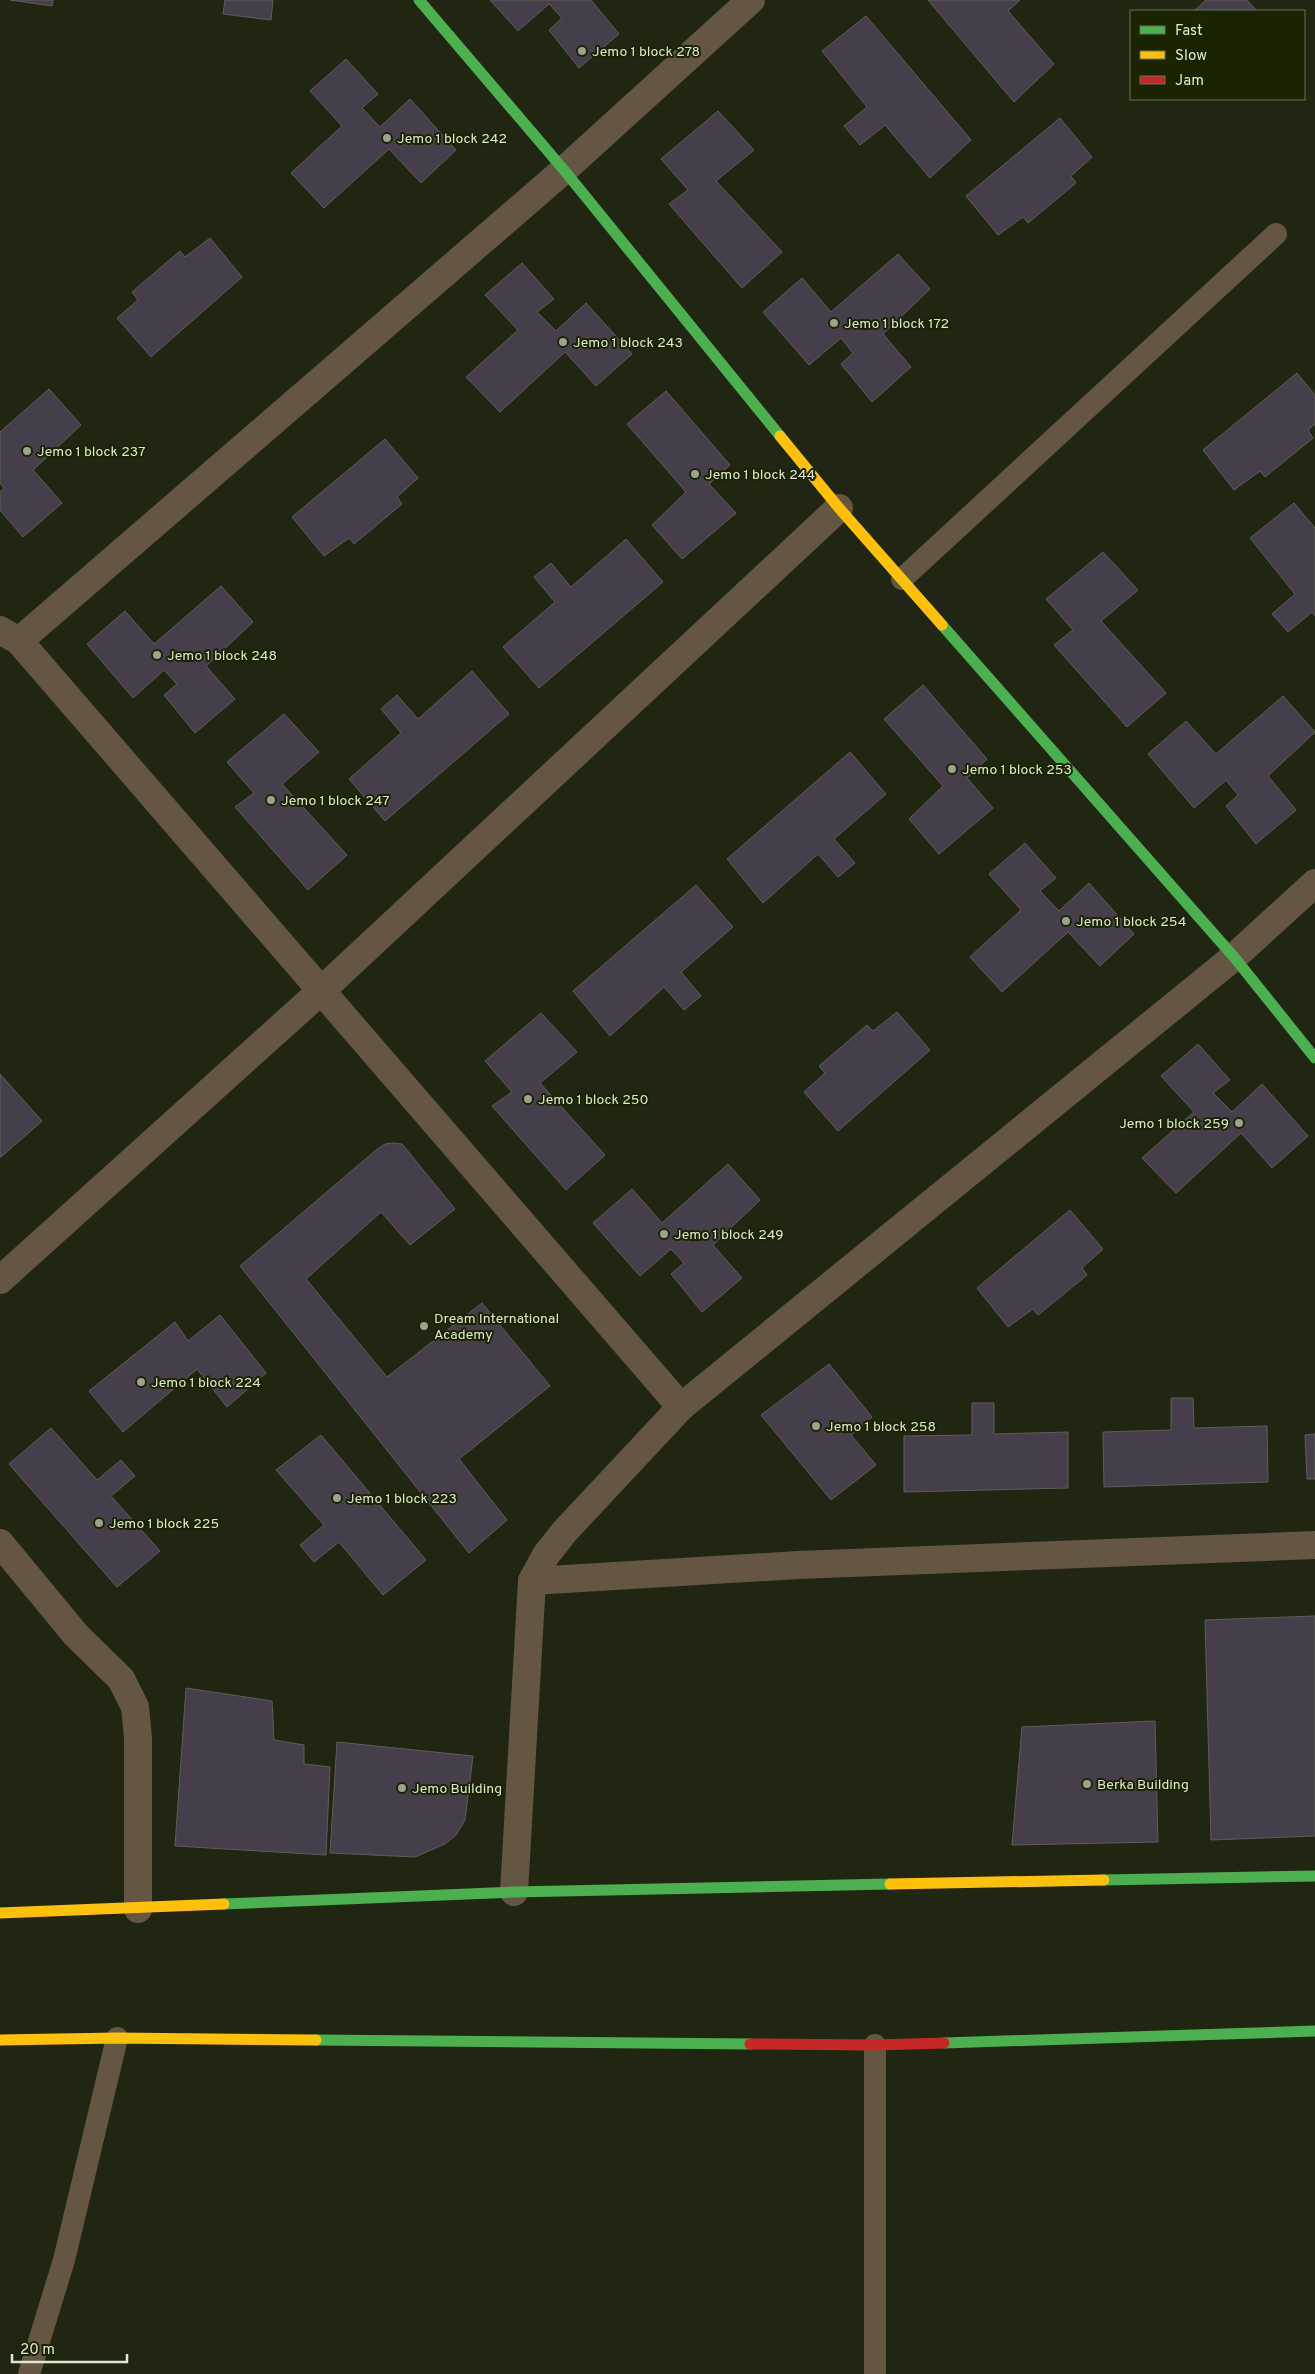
<svg xmlns="http://www.w3.org/2000/svg" width="1315" height="2374" font-family="Overpass,sans-serif">
<style>
.building{fill:#463e4a;stroke:#5e5e5b}
.lines{fill:none;stroke-linecap:round;stroke-linejoin:round}
.lane{stroke:#645642;stroke-width:22}
.street{stroke:#645642;stroke-width:28}
.fast{stroke:#4caf50;stroke-width:11}
.slow{stroke:#ffc107;stroke-width:11}
.jam{stroke:#c62828;stroke-width:11}
.poi-dot{fill:#9ca38f;stroke:#1b2402;stroke-width:2}
.labels{text-anchor:middle;stroke-width:4;stroke-linejoin:round;paint-order:stroke}
.poi-label{font-size:14px;fill:#dfe6d2;stroke:#1b2402;text-anchor:start}
</style>
<rect width="100%" height="100%" fill="#212612"/>
<!-- building -->
<g class="building">
<path d="M10,0h43l-1,6z"/>
<path d="M225,0h48l-2,20 -48,-6z"/>
<path d="M490,0h101l28,34 -40,34 -30,-38 13,-12 -13,-14 -31,27z"/>
<path d="M928,0h92l-12,11 46,53 -40,38z"/>
<path d="M1206,0h41l10,11h-63z"/>
<path d="M866,16l105,124 -41,38 -45,-53 -25,20 -16,-19 23,-19 -45,-56z"/>
<path d="M346,59l32,35 -16,14 18,19 30,-28 46,51 -35,33 -32,-34 -65,59 -33,-35 51,-47 -32,-35z"/>
<path d="M718,111l36,39 -38,31 66,71 -40,36 -73,-84 19,-14 -27,-31z"/>
<path d="M1060,118l32,39 -21,19 5,7 -48,40 -5,-6 -25,18 -32,-39z"/>
<path d="M210,238l32,39 -91,80 -34,-39 21,-18 -6,-8 48,-41 5,6z"/>
<path d="M898,254l32,35 -47,45 28,33 -39,35 -31,-38 12,-11 -12,-15 -32,27 -46,-53 39,-34 29,34z"/>
<path d="M522,263l32,36 -17,13 19,19 30,-28 46,51 -36,32 -31,-34 -65,60 -34,-35 52,-47 -33,-35z"/>
<path d="M1297,373l18,22v29l-7,6 5,8 -48,39 -5,-6 -26,19 -31,-40z"/>
<path d="M49,389l32,36 -48,45 29,33 -39,34 -23,-27v-18l4,-4 -4,-5v-51z"/>
<path d="M666,391l64,74 -21,19 27,29 -54,46 -30,-34 34,-33 -59,-68z"/>
<path d="M385,439l33,39 -21,19 5,7 -48,40 -5,-6 -25,18 -32,-39z"/>
<path d="M1294,503l21,25v88l-3,-4 -24,20 -16,-18 23,-20 -45,-56z"/>
<path d="M626,539l37,43 -124,106 -36,-41 52,-45 -21,-25 17,-14 20,24z"/>
<path d="M1103,552l35,38 -37,31 65,72 -39,34 -73,-82 19,-15 -27,-31z"/>
<path d="M221,586l32,36 -47,44 29,33 -40,34 -31,-38 13,-11 -13,-14 -31,28 -46,-54 38,-33 29,33z"/>
<path d="M472,671l37,43 -124,107 -36,-42 52,-46 -20,-24 16,-14 21,24z"/>
<path d="M923,685l64,74 -20,19 26,30 -54,46 -30,-35 34,-33 -59,-67z"/>
<path d="M1283,696l32,36 -47,44 28,34 -40,34 -30,-38 12,-11 -12,-15 -32,28 -46,-54 38,-33 30,33z"/>
<path d="M284,714l35,38 -37,32 65,71 -39,35 -73,-83 19,-14 -27,-31z"/>
<path d="M850,752l36,42 -52,45 21,24 -17,14 -20,-23 -55,49 -36,-44z"/>
<path d="M1025,843l31,35 -16,13 19,20 30,-28 45,51 -34,32 -32,-34 -66,60 -32,-35 51,-47 -32,-36z"/>
<path d="M696,885l37,42 -52,45 20,24 -17,14 -20,-23 -54,49 -37,-45z"/>
<path d="M897,1012l33,38 -92,81 -34,-39 21,-19 -6,-7 48,-41 6,6z"/>
<path d="M541,1013l36,39 -37,31 65,72 -39,35 -74,-84 20,-14 -27,-31z"/>
<path d="M1198,1044l32,36 -17,13 19,19 30,-28 46,52 -36,32 -31,-35 -65,60 -34,-35 52,-46 -33,-36z"/>
<path d="M0,1074l42,47 -41,36h-1z"/>
<path d="M393,1143l9,1 53,65 -45,36 -29,-33 -75,67 81,98 95,-74 68,83 -91,73 48,61 -38,33 -229,-287 136,-116 9,-6z"/>
<path d="M728,1164l32,36 -47,45 29,33 -40,34 -31,-38 13,-11 -13,-14 -31,27 -47,-53 39,-34 30,34z"/>
<path d="M1070,1210l33,39 -21,19 5,7 -49,40 -5,-6 -25,18 -31,-39z"/>
<path d="M220,1315l46,58 -39,34 -30,-38 -74,63 -34,-41 86,-69 13,19z"/>
<path d="M829,1364l43,53 -21,18 25,30 -45,35 -70,-85z"/>
<path d="M1171,1398h22l1,30 73,-2 1,56 -164,5 -1,-55 68,-2z"/>
<path d="M972,1403h22v31l74,-2v56l-164,4v-56l68,-1z"/>
<path d="M51,1428l46,52 24,-20 14,16 -24,20 49,55 -43,36 -108,-123z"/>
<path d="M1315,1434v45h-8l-2,-44z"/>
<path d="M321,1435l105,125 -43,35 -44,-53 -25,20 -14,-17 24,-20 -48,-55z"/>
<path d="M1315,1616v220l-104,4 -6,-220z"/>
<path d="M186,1688l86,13 2,39 30,5v19l26,3 -4,88 -151,-9z"/>
<path d="M1155,1721l3,121 -146,3 10,-118z"/>
<path d="M337,1742l136,14 -8,64 -9,15 -11,9 -30,13 -85,-4z"/>
</g>
<g class="lines">
<!-- lane -->
<g class="lane">
<path d="M902,579l374,-345"/>
<path d="M875,2045v329"/>
<path d="M29,2374l35,-114 53,-222"/>
</g>
<!-- street -->
<g class="street">
<path d="M0,630l19,11 662,766"/>
<path d="M19,641l545,-471 187,-170"/>
<path d="M0,1280l322,-290 517,-482"/>
<path d="M0,1543l76,92 45,44 14,28 3,31v171"/>
<path d="M532,1581l266,-16 517,-20"/>
<path d="M514,1892l18,-311 14,-26 19,-24 116,-124 553,-450 81,-74"/>
</g>
<!-- fast -->
<g class="fast">
<path d="M419,0l145,170 216,266"/>
<path d="M942,625l292,332 81,101"/>
<path d="M1104,1880l211,-4"/>
<path d="M224,1904l290,-12 376,-8"/>
<path d="M316,2040l434,4"/>
<path d="M944,2043l371,-12"/>
</g>
<!-- slow -->
<g class="slow">
<path d="M780,436l59,72 103,117"/>
<path d="M890,1884l214,-4"/>
<path d="M0,1913l224,-9"/>
<path d="M0,2040l117,-2 199,2"/>
</g>
<!-- jam -->
<path class="jam" d="M750,2044l125,1 69,-2"/>
</g>
<!-- markers -->
<g class="poi-dot">
<circle cx="582" cy="51" r="5"/>
<circle cx="387" cy="138" r="5"/>
<circle cx="834" cy="323" r="5"/>
<circle cx="563" cy="342" r="5"/>
<circle cx="27" cy="451" r="5"/>
<circle cx="695" cy="474" r="5"/>
<circle cx="157" cy="655" r="5"/>
<circle cx="952" cy="769" r="5"/>
<circle cx="271" cy="800" r="5"/>
<circle cx="1066" cy="921" r="5"/>
<circle cx="528" cy="1099" r="5"/>
<circle cx="1239" cy="1123" r="5"/>
<circle cx="664" cy="1234" r="5"/>
<circle cx="424" cy="1326" r="5"/>
<circle cx="141" cy="1382" r="5"/>
<circle cx="816" cy="1426" r="5"/>
<circle cx="337" cy="1498" r="5"/>
<circle cx="99" cy="1523" r="5"/>
<circle cx="1087" cy="1784" r="5"/>
<circle cx="402" cy="1788" r="5"/>
</g>
<g class="labels">
<!-- poi labels -->
<g class="poi-label">
<text x="592" y="56">Jemo 1 block 278</text>
<text x="397" y="143">Jemo 1 block 242</text>
<text x="844" y="328">Jemo 1 block 172</text>
<text x="573" y="347">Jemo 1 block 243</text>
<text x="37" y="456">Jemo 1 block 237</text>
<text x="705" y="479">Jemo 1 block 244</text>
<text x="167" y="660">Jemo 1 block 248</text>
<text x="962" y="774">Jemo 1 block 253</text>
<text x="281" y="805">Jemo 1 block 247</text>
<text x="1076" y="926">Jemo 1 block 254</text>
<text x="538" y="1104">Jemo 1 block 250</text>
<text x="1229" y="1128" text-anchor="end">Jemo 1 block 259</text>
<text x="674" y="1239">Jemo 1 block 249</text>
<text x="434" y="1323">Dream International<tspan x="434" dy="16">Academy</tspan></text>
<text x="151" y="1387">Jemo 1 block 224</text>
<text x="826" y="1431">Jemo 1 block 258</text>
<text x="347" y="1503">Jemo 1 block 223</text>
<text x="109" y="1528">Jemo 1 block 225</text>
<text x="1097" y="1789">Berka Building</text>
<text x="412" y="1793">Jemo Building</text>
</g>
</g>
<!-- legend -->
<rect x="1130" y="10" width="175" height="90" fill="#1b2402" stroke="#697255"/>
<rect x="1140" y="26" width="25" height="8" fill="#4caf50" stroke="#697255"/>
<text x="1175" y="35" font-size="15" fill="#dfe6d2">Fast</text>
<rect x="1140" y="51" width="25" height="8" fill="#ffc107" stroke="#697255"/>
<text x="1175" y="60" font-size="15" fill="#dfe6d2">Slow</text>
<rect x="1140" y="76" width="25" height="8" fill="#c62828" stroke="#697255"/>
<text x="1175" y="85" font-size="15" fill="#dfe6d2">Jam</text>
<!-- scale -->
<path d="M12 2354v8h115v-8" fill="none" stroke="#dfe6d2" stroke-width="2.5"/>
<text x="20" y="2354" font-size="15" fill="#dfe6d2" stroke="#1b2402" stroke-width="4" paint-order="stroke">20 m</text>
</svg>
